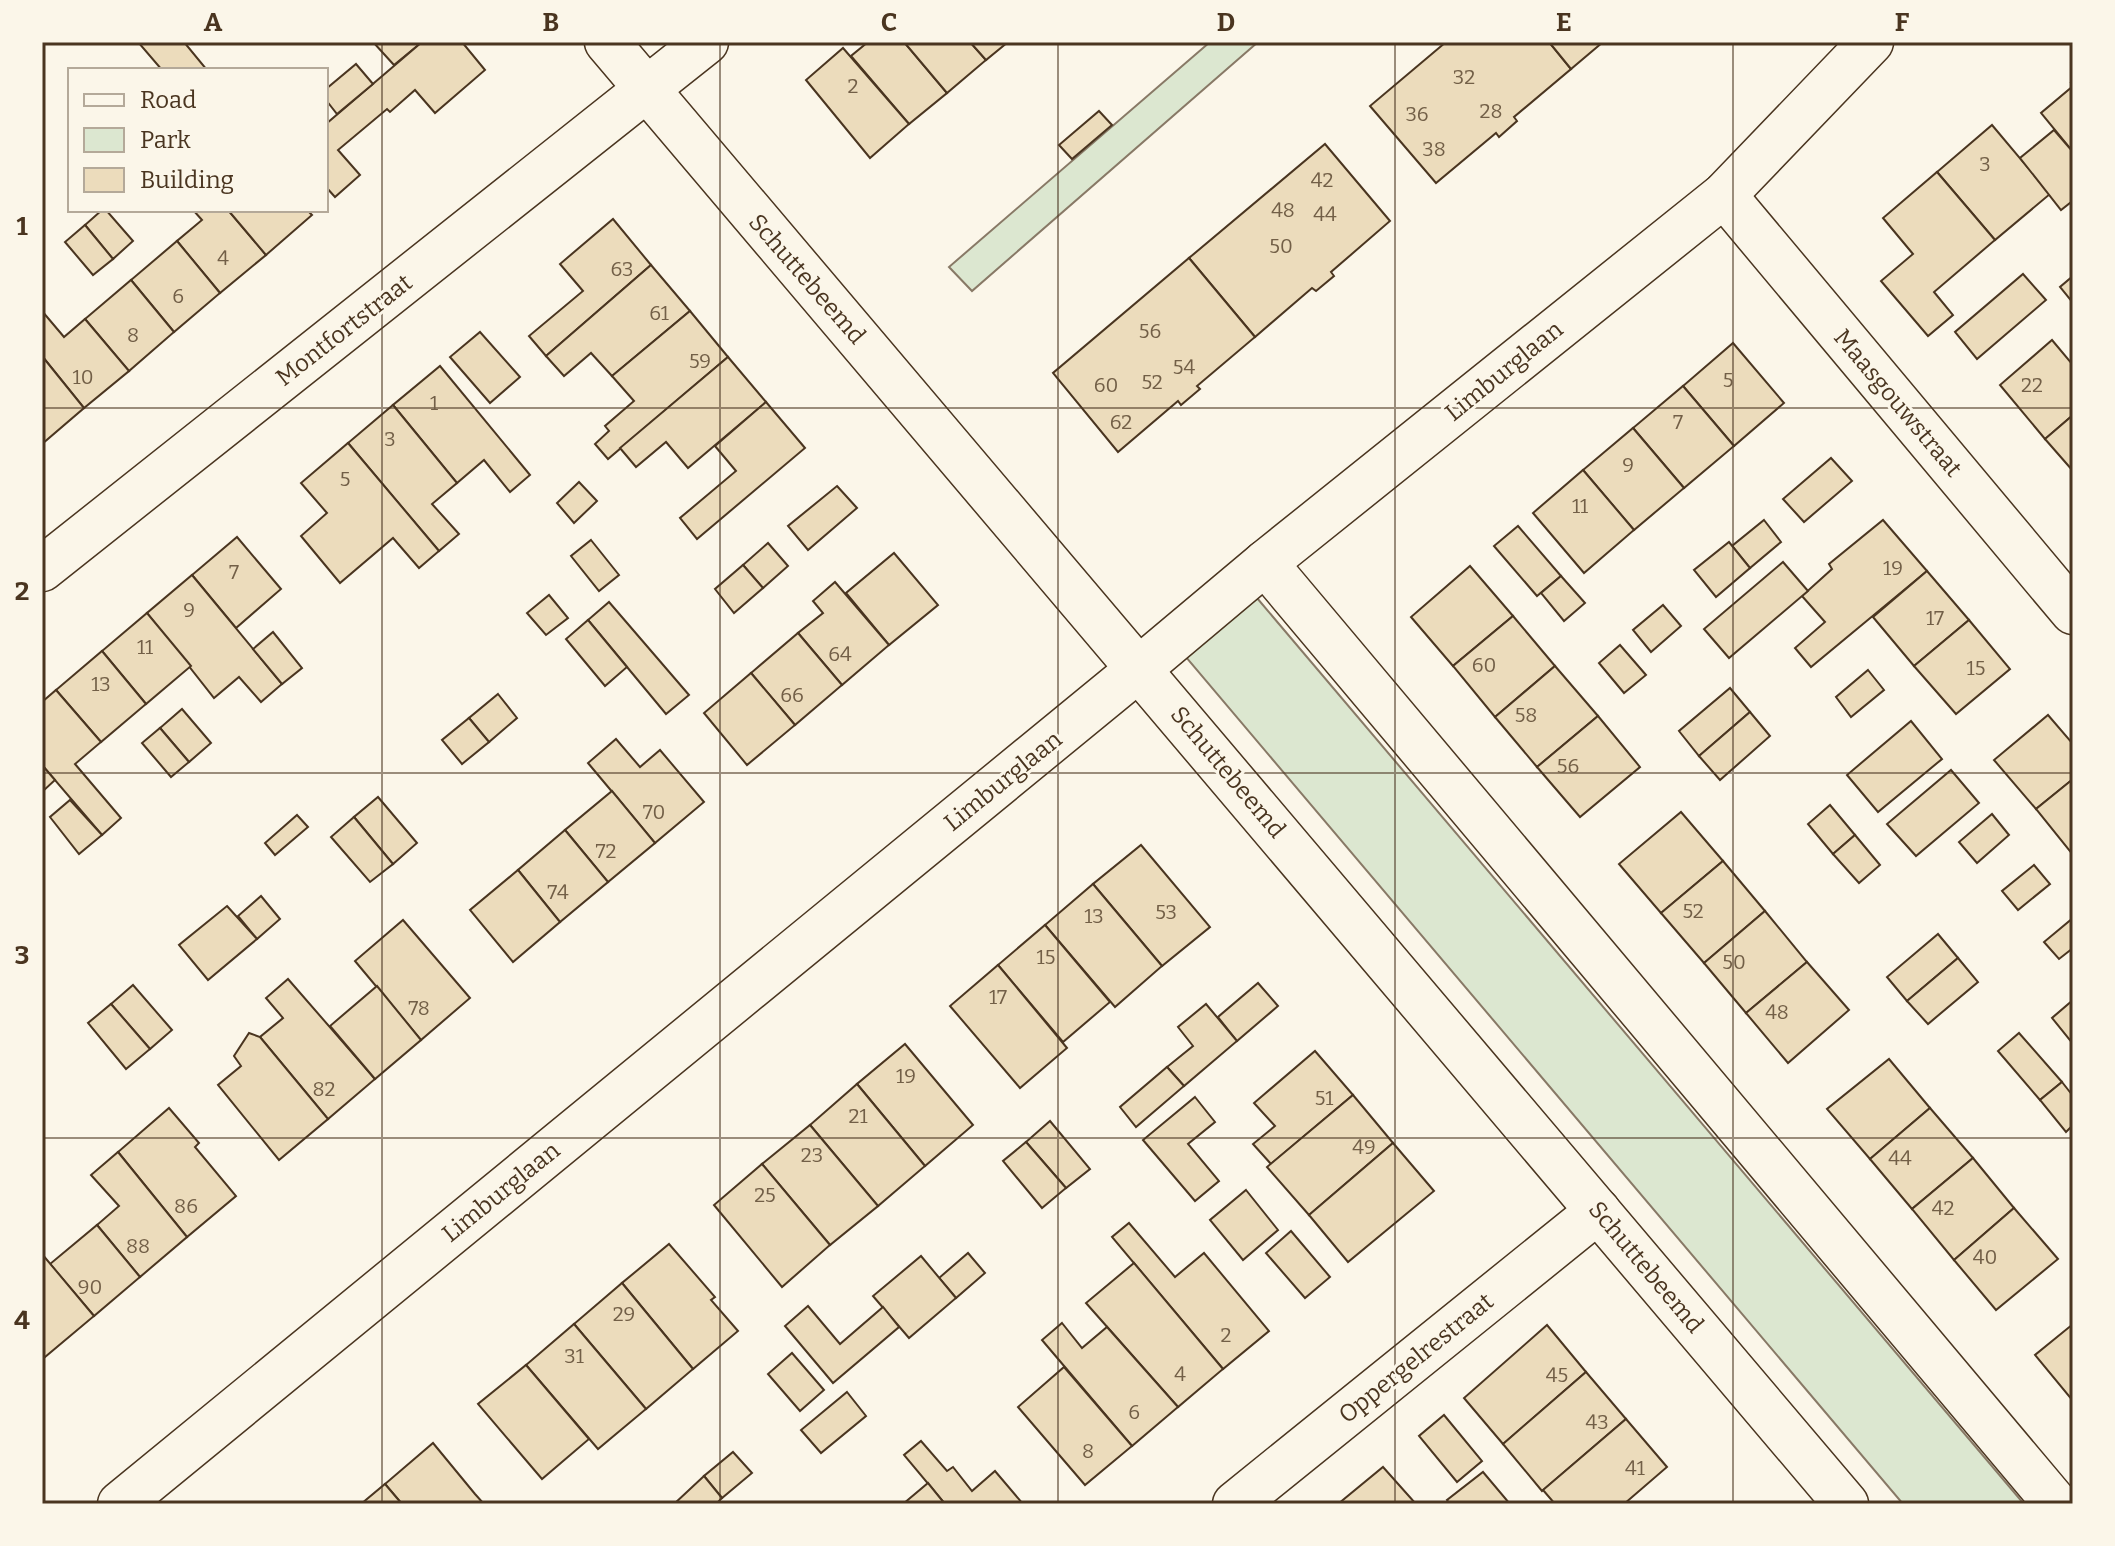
<svg xmlns="http://www.w3.org/2000/svg" width="2115" height="1546" font-family="Bitter,serif">
<style>
.green{fill:#dce7d0;stroke:#887966;stroke-width:2}
.building{fill:#ecdcbc;stroke:#4a3520;stroke-width:2}
.lines{fill:none;stroke-linecap:round;stroke-linejoin:round}
.street-casing{stroke:#4a3520;stroke-width:47}
.street{stroke:#fbf6e9;stroke-width:44}
.grid{fill:none;stroke:#4a3520;stroke-width:2;stroke-opacity:0.55}
.labels{text-anchor:middle;stroke-width:6;stroke-linejoin:round;paint-order:stroke}
.number-label{font-size:20px;fill:#725f47}
.street-label{font-size:24px;fill:#4a3520;stroke:#fbf6e9}
.neatline{fill:none;stroke:#4a3520;stroke-width:3}
.grid-label{font-size:26px;text-anchor:middle;font-weight:bold;fill:#4a3520}
</style>
<rect width="100%" height="100%" fill="#fbf6e9"/>
<!-- green -->
<g class="green">
<path d="M1210,42h48l-286,249 -23,-24z"/>
<path d="M1257,598l767,906h-121l-718,-848z"/>
</g>
<!-- building -->
<g class="building">
<path d="M138,42h46l23,28h-45z"/>
<path d="M373,42h49l-28,23z"/>
<path d="M422,42h40l23,28 -50,43 -20,-23 -25,22 -3,-3 -49,41 22,25 -25,22 -9,-10v-63z"/>
<path d="M868,42h36l43,51 -38,31 -58,-68z"/>
<path d="M904,42h66l16,18 -39,33z"/>
<path d="M970,42h38l-22,18z"/>
<path d="M1446,42h103l22,27 -57,48 3,4 -18,16 -3,-4 -60,50 -66,-77z"/>
<path d="M1549,42h54l-32,27z"/>
<path d="M843,48l66,76 -39,34 -64,-78z"/>
<path d="M356,64l17,20 -36,30 -11,-14v-11z"/>
<path d="M2073,82v70l-32,-39 32,-27 -2,-3z"/>
<path d="M1099,111l13,14 -40,34 -13,-14z"/>
<path d="M1992,125l58,69 -55,46 -58,-68z"/>
<path d="M2054,130l19,22v55l-3,-4 -9,7 -41,-52z"/>
<path d="M1325,144l65,77 -59,51 3,4 -18,15 -4,-3 -57,49 -66,-79z"/>
<path d="M1937,172l58,68 -61,52 19,23 -25,21 -47,-55 32,-27 -30,-36z"/>
<path d="M102,210h4l27,31 -20,18 -28,-34z"/>
<path d="M193,210h35l38,45 -46,38 -43,-52 25,-21z"/>
<path d="M228,210h79l5,5 -46,40z"/>
<path d="M613,219l38,46 -105,91 -17,-20 54,-45 -23,-27z"/>
<path d="M85,225l28,34 -20,16 -28,-33z"/>
<path d="M177,241l43,52 -46,39 -43,-52z"/>
<path d="M1189,258l66,79 -58,49 3,3 -19,16 -3,-4 -60,51 -65,-79z"/>
<path d="M651,265l39,46 -78,65 -21,-23 -27,23 -18,-20z"/>
<path d="M2023,274l23,26 -69,59 -22,-27z"/>
<path d="M2073,276v27l-13,-16z"/>
<path d="M131,280l43,52 -45,39 -44,-52z"/>
<path d="M42,311l22,26 21,-18 44,52 -45,37 -42,-52z"/>
<path d="M690,311l38,46 -120,102 -13,-15 14,-13 -4,-5 29,-25 -22,-25z"/>
<path d="M480,332l40,45 -30,26 -40,-46z"/>
<path d="M2052,340l21,25v50l-28,24 -45,-54z"/>
<path d="M1733,343l51,60 -50,43 -51,-60z"/>
<path d="M42,356l42,52 -42,36z"/>
<path d="M728,357l38,45 -78,66 -22,-26 -30,25 -16,-19z"/>
<path d="M440,366l90,109 -20,17 -26,-32 -27,23 -64,-78z"/>
<path d="M1683,386l51,60 -50,42 -51,-60z"/>
<path d="M766,402l39,46 -108,91 -17,-21 56,-47 -21,-25z"/>
<path d="M393,405l64,78 -25,21 27,30 -20,17 -91,-108z"/>
<path d="M2073,415v56l-28,-32z"/>
<path d="M1633,428l51,60 -50,42 -51,-60z"/>
<path d="M348,443l91,108 -20,17 -26,-30 -53,45 -39,-47 26,-23 -26,-30z"/>
<path d="M1831,458l21,23 -48,41 -21,-23z"/>
<path d="M1583,470l51,60 -50,43 -51,-60z"/>
<path d="M579,482l18,19 -23,22 -17,-20z"/>
<path d="M837,486l20,22 -49,42 -20,-24z"/>
<path d="M1764,520l17,22 -31,26 -18,-22z"/>
<path d="M1883,520l44,51 -116,96 -16,-19 30,-26 -23,-26 30,-27 -3,-5z"/>
<path d="M1518,526l43,50 -24,20 -43,-50z"/>
<path d="M237,537l44,52 -45,39 -44,-53z"/>
<path d="M591,540l28,35 -20,16 -28,-35z"/>
<path d="M1729,542l21,26 -34,29 -22,-27z"/>
<path d="M768,543l20,23 -25,22 -20,-23z"/>
<path d="M894,553l44,52 -49,40 -43,-52z"/>
<path d="M1783,562l25,29 -79,67 -25,-29z"/>
<path d="M743,565l20,23 -29,25 -19,-24z"/>
<path d="M1470,566l43,50 -60,50 -42,-49z"/>
<path d="M1927,571l42,49 -55,46 -41,-49z"/>
<path d="M192,575l90,109 -21,18 -22,-25 -25,21 -67,-85z"/>
<path d="M1561,576l24,27 -21,18 -23,-28z"/>
<path d="M835,582l54,63 -47,40 -44,-52 25,-20 -10,-12z"/>
<path d="M549,595l19,23 -22,17 -19,-22z"/>
<path d="M609,602l80,93 -23,19 -78,-94z"/>
<path d="M1663,605l18,21 -30,26 -18,-22z"/>
<path d="M147,613l44,53 -45,38 -44,-53z"/>
<path d="M1513,616l42,50 -60,51 -42,-51z"/>
<path d="M588,620l39,47 -22,19 -39,-47z"/>
<path d="M1969,620l41,49 -54,45 -42,-48z"/>
<path d="M273,632l29,36 -20,16 -29,-35z"/>
<path d="M798,633l44,52 -47,40 -44,-52z"/>
<path d="M1620,645l26,30 -22,18 -25,-30z"/>
<path d="M102,651l44,53 -45,38 -45,-52z"/>
<path d="M1555,666l43,50 -61,51 -42,-50z"/>
<path d="M1868,670l16,20 -33,27 -15,-20z"/>
<path d="M751,673l44,52 -48,40 -43,-52z"/>
<path d="M1730,688l20,24 -51,44 -20,-25z"/>
<path d="M56,690l45,52 -26,22 46,54 -19,17 -60,-70v-63z"/>
<path d="M498,694l19,24 -28,24 -20,-24z"/>
<path d="M182,709l29,34 -22,19 -29,-34z"/>
<path d="M1750,712l20,24 -50,44 -21,-24z"/>
<path d="M2048,715l25,29v35l-37,30 -42,-49z"/>
<path d="M1598,716l42,51 -60,50 -43,-50z"/>
<path d="M469,718l20,24 -27,22 -20,-24z"/>
<path d="M1911,721l31,38 -64,53 -31,-37z"/>
<path d="M160,728l29,34 -18,15 -29,-34z"/>
<path d="M616,739l24,28 20,-17 44,52 -49,41 -67,-80z"/>
<path d="M42,765l13,15 -13,12z"/>
<path d="M1951,770l28,33 -63,53 -29,-32z"/>
<path d="M2073,779v76l-37,-46z"/>
<path d="M612,791l43,52 -47,39 -43,-52z"/>
<path d="M378,797l39,46 -24,21 -39,-47z"/>
<path d="M70,800l32,35 -23,19 -29,-37z"/>
<path d="M1830,805l25,30 -22,19 -25,-30z"/>
<path d="M1681,812l42,49 -62,52 -42,-49z"/>
<path d="M1992,814l17,21 -32,28 -18,-21z"/>
<path d="M297,815l11,12 -33,28 -10,-12z"/>
<path d="M354,817l39,47 -23,18 -39,-45z"/>
<path d="M565,830l43,52 -48,40 -42,-52z"/>
<path d="M1855,835l25,30 -21,18 -26,-29z"/>
<path d="M1141,845l69,82 -48,39 -69,-82z"/>
<path d="M1723,861l42,50 -61,52 -43,-50z"/>
<path d="M2034,865l16,19 -32,26 -16,-19z"/>
<path d="M518,870l42,52 -47,40 -43,-52z"/>
<path d="M1093,884l69,82 -47,41 -70,-82z"/>
<path d="M261,896l19,23 -23,20 -19,-23z"/>
<path d="M227,906l30,33 -49,41 -29,-35z"/>
<path d="M1765,911l42,51 -61,51 -42,-50z"/>
<path d="M2073,918v30l-14,11 -15,-17z"/>
<path d="M403,920l67,78 -49,42 -66,-79z"/>
<path d="M1045,925l65,77 -47,40 -65,-77z"/>
<path d="M1938,934l20,24 -51,43 -20,-24z"/>
<path d="M1958,958l20,24 -50,42 -21,-23z"/>
<path d="M1807,962l42,48 -61,53 -42,-50z"/>
<path d="M998,965l69,83 -47,40 -70,-82z"/>
<path d="M288,979l87,100 -47,40 -68,-82 23,-19 -17,-20z"/>
<path d="M1258,983l20,23 -41,35 -19,-24z"/>
<path d="M133,985l39,45 -22,19 -39,-45z"/>
<path d="M377,986l44,54 -46,39 -45,-53z"/>
<path d="M2073,1000v44l-21,-26z"/>
<path d="M111,1004l39,45 -24,20 -38,-46z"/>
<path d="M1206,1004l31,37 -53,45 -17,-19 26,-21 -15,-19z"/>
<path d="M249,1033l11,4 68,82 -49,41 -61,-75 23,-19 -7,-10z"/>
<path d="M2019,1033l43,49 -22,18 -42,-49z"/>
<path d="M905,1044l68,81 -48,41 -68,-82z"/>
<path d="M1315,1051l38,44 -82,69 -18,-20 22,-18 -21,-23z"/>
<path d="M1889,1059l41,49 -60,51 -43,-50z"/>
<path d="M1167,1067l17,19 -48,41 -16,-20z"/>
<path d="M2062,1082l11,14v29l-7,7 -26,-32z"/>
<path d="M857,1084l68,82 -47,40 -68,-81z"/>
<path d="M1353,1095l40,48 -84,72 -42,-48z"/>
<path d="M1195,1097l20,25 -27,22 31,37 -24,20 -52,-61z"/>
<path d="M169,1108l30,35 -4,4 41,49 -49,41 -69,-85z"/>
<path d="M1930,1108l43,50 -61,51 -42,-50z"/>
<path d="M1050,1121l40,48 -24,19 -40,-46z"/>
<path d="M810,1125l68,81 -48,39 -68,-81z"/>
<path d="M1026,1142l40,46 -24,20 -39,-47z"/>
<path d="M1393,1143l41,48 -86,71 -39,-47z"/>
<path d="M118,1152l69,85 -47,40 -43,-52 22,-19 -28,-31z"/>
<path d="M1973,1158l41,50 -60,52 -42,-51z"/>
<path d="M762,1164l68,81 -48,42 -68,-82z"/>
<path d="M1246,1190l32,40 -35,30 -33,-40z"/>
<path d="M2014,1208l44,51 -62,51 -42,-50z"/>
<path d="M1129,1223l46,54 29,-24 65,78 -46,38 -111,-132z"/>
<path d="M97,1225l43,52 -46,39 -44,-52z"/>
<path d="M1291,1231l39,46 -25,21 -39,-45z"/>
<path d="M669,1244l46,53 -4,3 27,31 -45,38 -71,-86z"/>
<path d="M968,1253l17,20 -29,25 -17,-20z"/>
<path d="M42,1254l52,62 -49,41 -3,-4z"/>
<path d="M921,1256l35,42 -47,40 -36,-42z"/>
<path d="M1134,1263l89,106 -45,38 -92,-104z"/>
<path d="M622,1283l71,86 -47,40 -72,-85z"/>
<path d="M808,1306l32,38 43,-37 16,20 -66,56 -48,-57z"/>
<path d="M1062,1323l20,25 25,-21 71,80 -46,39 -90,-106z"/>
<path d="M574,1324l72,85 -48,40 -72,-84z"/>
<path d="M2073,1324v77l-38,-46z"/>
<path d="M1547,1325l39,47 -83,72 -39,-46z"/>
<path d="M792,1353l32,37 -24,21 -32,-37z"/>
<path d="M526,1365l63,74 -47,40 -64,-75z"/>
<path d="M1064,1367l68,79 -47,39 -67,-78z"/>
<path d="M1586,1372l40,47 -84,72 -39,-47z"/>
<path d="M847,1392l19,24 -45,37 -20,-23z"/>
<path d="M1444,1415l38,46 -25,21 -38,-46z"/>
<path d="M1626,1419l41,48 -43,37h-69l-12,-14z"/>
<path d="M921,1441l26,30 6,-4 19,24 23,-20 28,33h-78l-41,-49z"/>
<path d="M433,1443l42,51 9,10h-82l-17,-20z"/>
<path d="M733,1452l19,21 -30,25 -18,-22z"/>
<path d="M1383,1467l33,37h-78z"/>
<path d="M1483,1472l27,32h-60l-3,-4z"/>
<path d="M704,1476l18,22 -6,6h-42z"/>
<path d="M928,1483l17,21h-42z"/>
<path d="M385,1484l17,20h-41z"/>
</g>
<g class="lines">
<defs>
<g id="street">
<path d="M607,42l1239,1462"/>
<path d="M1724,195l349,417"/>
<path d="M1265,563l791,941"/>
<path d="M42,569l664,-527"/>
<path d="M120,1504l1020,-836 125,-105 459,-368 147,-153"/>
<path d="M1235,1504l363,-293"/>
</g>
</defs>
<!-- street casing -->
<use href="#street" class="street-casing"/>
<!-- street -->
<use href="#street" class="street"/>
</g>
<!-- grid -->
<path class="grid" d="M382,42v1462M720,42v1462M1058,42v1462M1395,42v1462M1733,42v1462M42,408h2031M42,773h2031M42,1138h2031"/>
<g class="labels">
<!-- number labels -->
<g class="number-label">
<text x="1464" y="84">32</text>
<text x="853" y="93">2</text>
<text x="1491" y="118">28</text>
<text x="1417" y="121">36</text>
<text x="1434" y="156">38</text>
<text x="1985" y="171">3</text>
<text x="1322" y="187">42</text>
<text x="1283" y="217">48</text>
<text x="1325" y="221">44</text>
<text x="1281" y="253">50</text>
<text x="223" y="265">4</text>
<text x="622" y="276">63</text>
<text x="178" y="303">6</text>
<text x="659" y="320">61</text>
<text x="1150" y="338">56</text>
<text x="133" y="342">8</text>
<text x="700" y="368">59</text>
<text x="1184" y="374">54</text>
<text x="83" y="384">10</text>
<text x="1728" y="387">5</text>
<text x="1152" y="389">52</text>
<text x="1106" y="392">60</text>
<text x="2032" y="392">22</text>
<text x="434" y="410">1</text>
<text x="1121" y="429">62</text>
<text x="1678" y="429">7</text>
<text x="390" y="446">3</text>
<text x="1628" y="472">9</text>
<text x="345" y="486">5</text>
<text x="1580" y="513">11</text>
<text x="1893" y="575">19</text>
<text x="234" y="579">7</text>
<text x="189" y="617">9</text>
<text x="1935" y="625">17</text>
<text x="145" y="654">11</text>
<text x="840" y="661">64</text>
<text x="1484" y="672">60</text>
<text x="1976" y="675">15</text>
<text x="101" y="691">13</text>
<text x="792" y="702">66</text>
<text x="1526" y="722">58</text>
<text x="1568" y="773">56</text>
<text x="654" y="819">70</text>
<text x="606" y="858">72</text>
<text x="558" y="899">74</text>
<text x="1693" y="918">52</text>
<text x="1166" y="919">53</text>
<text x="1094" y="923">13</text>
<text x="1046" y="964">15</text>
<text x="1734" y="969">50</text>
<text x="998" y="1004">17</text>
<text x="419" y="1015">78</text>
<text x="1777" y="1019">48</text>
<text x="906" y="1083">19</text>
<text x="324" y="1096">82</text>
<text x="1324" y="1105">51</text>
<text x="858" y="1123">21</text>
<text x="1364" y="1154">49</text>
<text x="812" y="1162">23</text>
<text x="1900" y="1165">44</text>
<text x="765" y="1202">25</text>
<text x="186" y="1213">86</text>
<text x="1943" y="1215">42</text>
<text x="138" y="1253">88</text>
<text x="1985" y="1264">40</text>
<text x="90" y="1294">90</text>
<text x="624" y="1321">29</text>
<text x="1226" y="1342">2</text>
<text x="574" y="1363">31</text>
<text x="1180" y="1381">4</text>
<text x="1557" y="1382">45</text>
<text x="1134" y="1419">6</text>
<text x="1597" y="1429">43</text>
<text x="1088" y="1458">8</text>
<text x="1635" y="1475">41</text>
</g>
<!-- street labels -->
<g class="street-label">
<text transform="translate(807 279) rotate(49)" y="8">Schuttebeemd</text>
<text transform="translate(344 330) rotate(-38)" y="8">Montfortstraat</text>
<text transform="translate(1504 371) rotate(-39)" y="8">Limburglaan</text>
<text transform="translate(1898 403) rotate(50)" y="8">Maasgouwstraat</text>
<text transform="translate(1228 772) rotate(50)" y="8">Schuttebeemd</text>
<text transform="translate(1003 781) rotate(-39)" y="8">Limburglaan</text>
<text transform="translate(501 1192) rotate(-39)" y="8">Limburglaan</text>
<text transform="translate(1646 1267) rotate(50)" y="8">Schuttebeemd</text>
<text transform="translate(1416 1358) rotate(-39)" y="8">Oppergelrestraat</text>
</g>
</g>
<!-- border -->
<rect width="2115" height="1546" fill="none" stroke="#fbf6e9" stroke-width="88"/>
<!-- legend -->
<rect x="68" y="68" width="260" height="144" fill="#fbf6e9" stroke="#b4a999" stroke-width="2"/>
<rect x="84" y="94" width="40" height="12" fill="#fbf6e9" stroke="#b4a999" stroke-width="2"/>
<text x="140" y="108" font-size="24" fill="#4a3520">Road</text>
<rect x="84" y="128" width="40" height="24" fill="#dce7d0" stroke="#b4a999" stroke-width="2"/>
<text x="140" y="148" font-size="24" fill="#4a3520">Park</text>
<rect x="84" y="168" width="40" height="24" fill="#ecdcbc" stroke="#b4a999" stroke-width="2"/>
<text x="140" y="188" font-size="24" fill="#4a3520">Building</text>
<rect x="44" y="44" width="2027" height="1458" class="neatline"/>
<g class="grid-label">
<text x="213" y="31">A</text>
<text x="551" y="31">B</text>
<text x="889" y="31">C</text>
<text x="1226" y="31">D</text>
<text x="1564" y="31">E</text>
<text x="1902" y="31">F</text>
<text x="22" y="235">1</text>
<text x="22" y="600">2</text>
<text x="22" y="964">3</text>
<text x="22" y="1329">4</text>
</g>
</svg>
